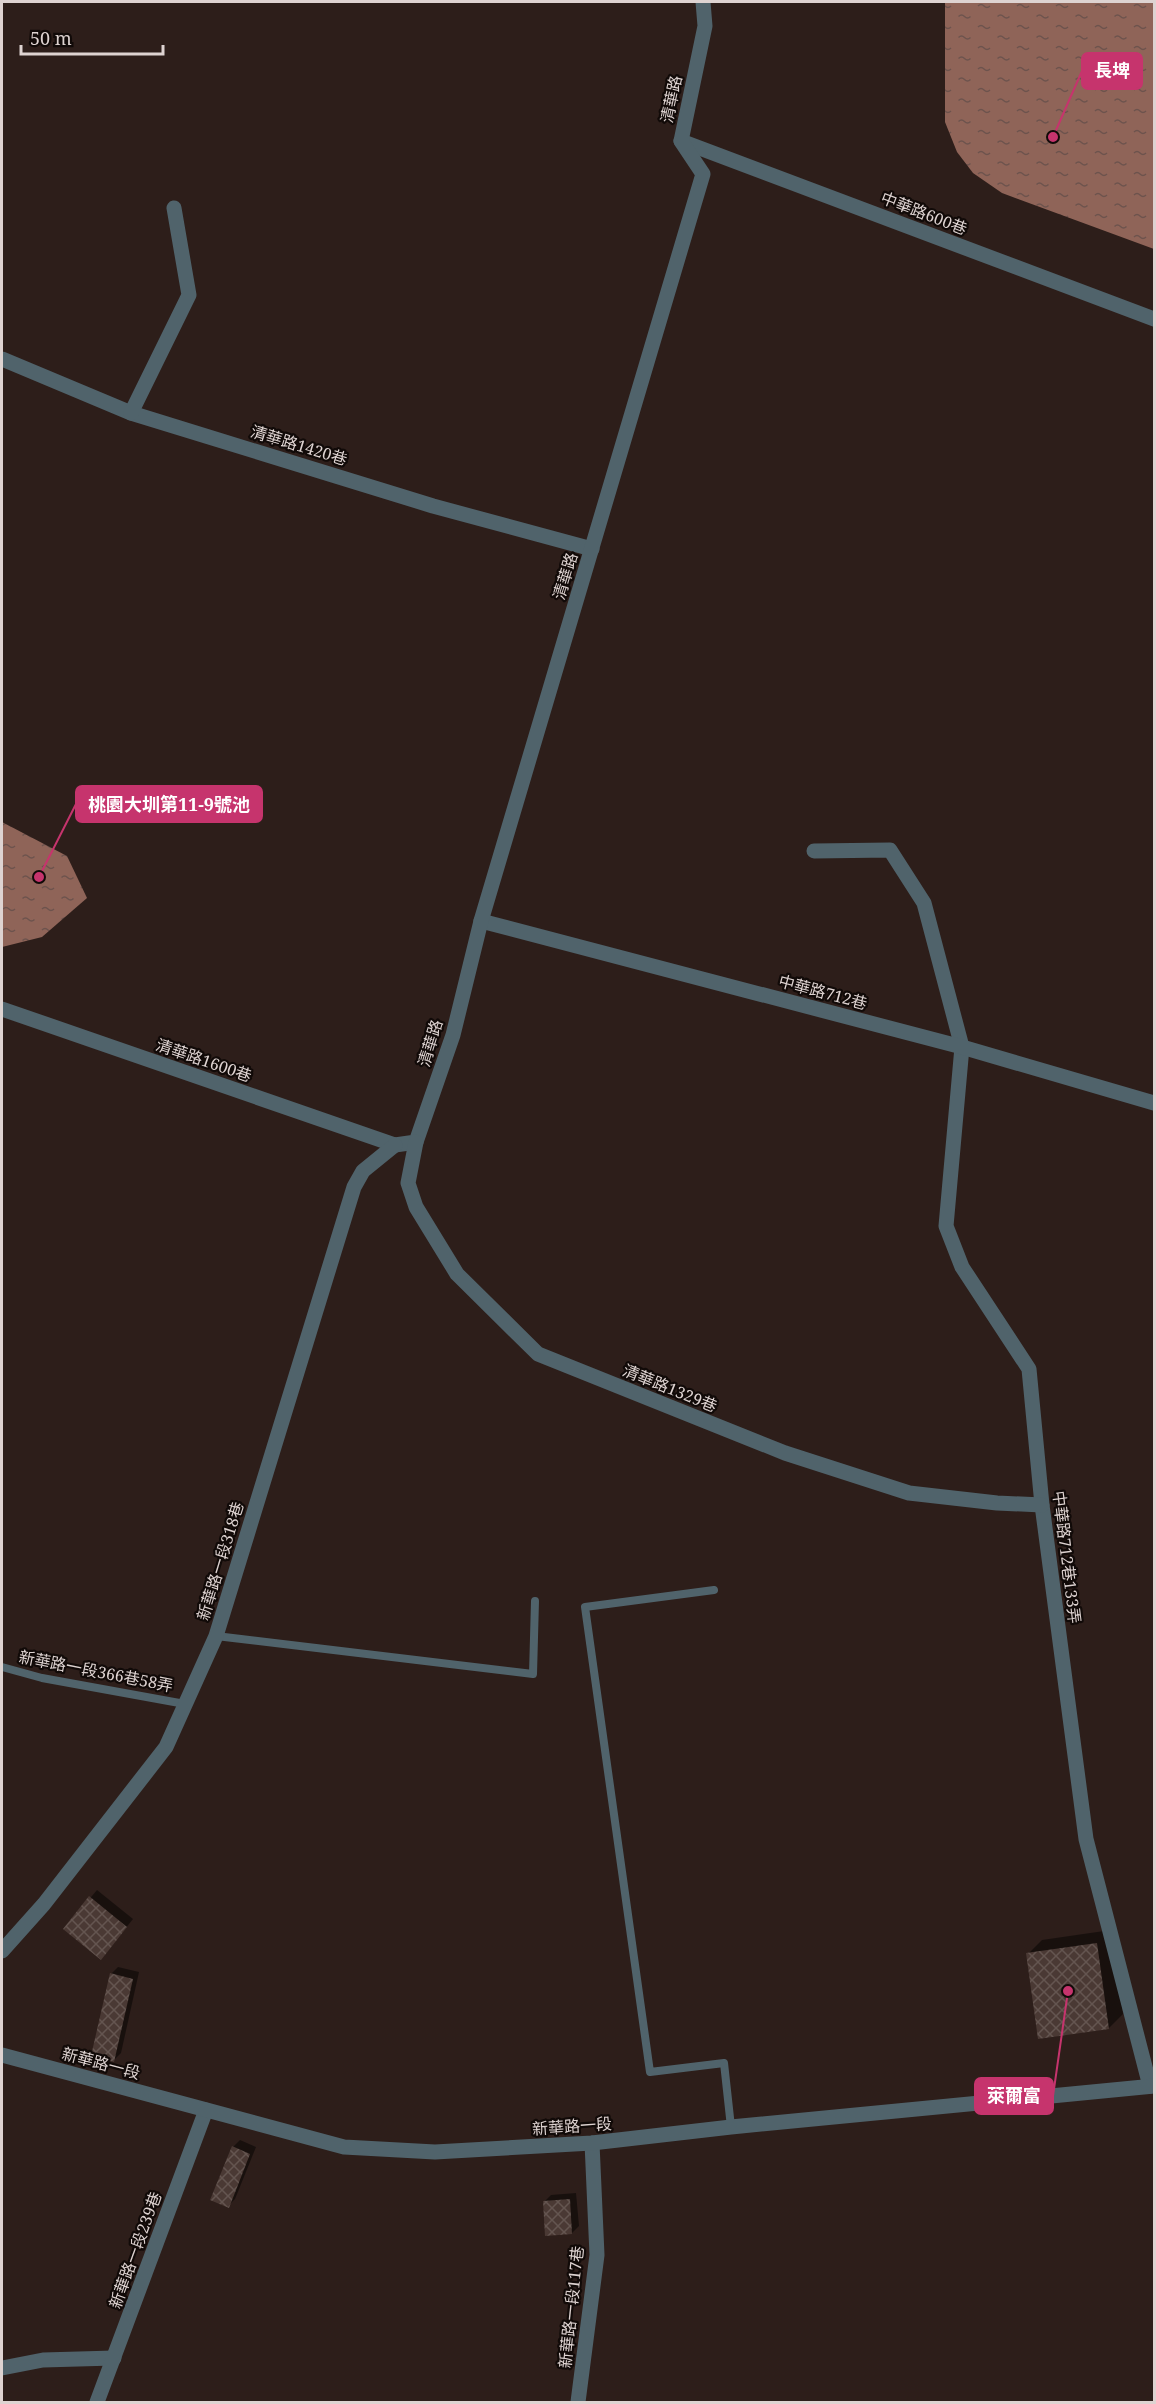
<svg xmlns="http://www.w3.org/2000/svg" width="1156" height="2404" font-family="'Noto Serif','Noto Sans TC',serif">
<style>
.water{fill:url(#water-ripples)}
.shadow{fill:#0007}
.building{fill:url(#building-cross-hatch)}
.lines{fill:none;stroke-linecap:round;stroke-linejoin:round}
.service{stroke:#50636b;stroke-width:8}
.minor{stroke:#50636b;stroke-width:15}
.tertiary{stroke:#50636b;stroke-width:15}
.labels{text-anchor:middle;stroke-width:4.5;stroke-linejoin:round;paint-order:stroke}
.street-label{font-size:16px;fill:#ded3d1;stroke:#110a08}
.leader{fill:none;stroke:#c6346d;stroke-width:2}
.callout-dot{fill:#c6346d;stroke:#110a08;stroke-width:2}
.callout{fill:#c6346d;stroke:#c6346d;stroke-width:2}
.callout-label{font-size:18px;text-anchor:middle;font-weight:bold;fill:#fff}
</style>
<defs>
<pattern id="water-ripples" width="26" height="14" patternUnits="userSpaceOnUse" patternTransform="scale(1.5)"><rect width="26" height="14" fill="#8f6458"/><path d="M2 4q2-2 4 0t4 0M15 11q2-2 4 0t4 0" fill="none" stroke="#6d534d"/></pattern>
<pattern id="building-cross-hatch" width="8" height="8" patternUnits="userSpaceOnUse" patternTransform="scale(1.5)"><rect width="8" height="8" fill="#4a3934"/><path d="M0 0l8 8M0 8l8-8" fill="none" stroke="#645550"/></pattern>
</defs>
<rect width="100%" height="100%" fill="#2d1e1a"/>
<!-- water -->
<g class="water">
<path d="M945,2h209v247l-152,-56 -29,-20 -16,-21 -12,-30z"/>
<path d="M2,822l65,34 20,42 -45,39 -40,10z"/>
</g>
<!-- shadow -->
<g class="shadow">
<path d="M97,1890l36,29 -26,32 -42,-23z"/>
<path d="M1111,1930l12,84 -14,14 -81,-74 14,-14z"/>
<path d="M118,1967l21,5 -18,81 -7,7 -3,-86z"/>
<path d="M240,2140l16,7 -21,52 -7,7 5,-59z"/>
<path d="M576,2193l3,33 -7,7 -28,-31 7,-7z"/>
</g>
<!-- building -->
<g class="building">
<path d="M89,1896l38,31 -26,33 -38,-31z"/>
<path d="M1097,1943l12,86 -71,10 -12,-86z"/>
<path d="M110,1973l23,6 -19,83 -23,-6z"/>
<path d="M232,2146l18,8 -21,54 -19,-8z"/>
<path d="M570,2199l2,35 -27,2 -2,-35z"/>
</g>
<g class="lines">
<!-- service -->
<g class="service">
<path d="M714,1590l-129,17 65,465 74,-9 7,64"/>
<path d="M216,1636l317,38 2,-73"/>
<path d="M2,1667l40,11 143,26"/>
</g>
<!-- minor -->
<g class="minor">
<path d="M681,141l473,178"/>
<path d="M2,359l129,54 302,93 159,43"/>
<path d="M131,413l58,-118 -15,-87"/>
<path d="M814,851l76,-1 34,53 38,144 -16,179 16,41 67,102 13,136 44,334 64,247"/>
<path d="M481,921l481,126 192,56"/>
<path d="M2,1009l393,136 21,-3 37,-107 28,-114 222,-747 -22,-33 24,-115 -2,-24"/>
<path d="M416,1142l-8,41 8,24 41,67 81,80 247,99 124,40 88,10 45,2"/>
<path d="M2,1951l42,-47 122,-157 50,-111 138,-449 9,-16 32,-26"/>
<path d="M2,2368l41,-8 71,-2"/>
<path d="M97,2402l109,-292"/>
<path d="M578,2402l19,-147 -5,-112"/>
</g>
<!-- tertiary -->
<path class="tertiary" d="M2,2055l342,92 91,5 157,-9 139,-16 423,-41"/>
</g>
<g class="labels">
<!-- street labels -->
<g class="street-label">
<text transform="translate(671 99) rotate(-78)" y="6">清華路</text>
<text transform="translate(924 213) rotate(21)" y="6">中華路600巷</text>
<text transform="translate(299 445) rotate(17)" y="6">清華路1420巷</text>
<text transform="translate(565 576) rotate(-73)" y="6">清華路</text>
<text transform="translate(823 992) rotate(15)" y="6">中華路712巷</text>
<text transform="translate(430 1043) rotate(-73)" y="6">清華路</text>
<text transform="translate(204 1060) rotate(19)" y="6">清華路1600巷</text>
<text transform="translate(670 1388) rotate(22)" y="6">清華路1329巷</text>
<text transform="translate(1067 1557) rotate(83)" y="6">中華路712巷133弄</text>
<text transform="translate(220 1561) rotate(-73)" y="6">新華路一段318巷</text>
<text transform="translate(96 1671) rotate(11)" y="6">新華路一段366巷58弄</text>
<text transform="translate(101 2063) rotate(15)" y="6">新華路一段</text>
<text transform="translate(572 2126) rotate(-4)" y="6">新華路一段</text>
<text transform="translate(135 2250) rotate(-70)" y="6">新華路一段239巷</text>
<text transform="translate(571 2307) rotate(-84)" y="6">新華路一段117巷</text>
</g>
</g>
<!-- callouts -->
<path class="leader" d="M1053 137L1082 71M39 877L76 804M1068 1991L1053 2096"/>
<g class="callout-dot">
<circle cx="1053" cy="137" r="6"/>
<circle cx="39" cy="877" r="6"/>
<circle cx="1068" cy="1991" r="6"/>
</g>
<g class="callout">
<rect x="1082" y="53" width="60" height="36" rx="6"/>
<rect x="76" y="786" width="186" height="36" rx="6"/>
<rect x="975" y="2078" width="78" height="36" rx="6"/>
</g>
<g class="callout-label">
<text x="1112" y="77">長埤</text>
<text x="169" y="811">桃園大圳第11-9號池</text>
<text x="1014" y="2102">萊爾富</text>
</g>
<!-- border -->
<rect width="1156" height="2404" fill="none" stroke="#ded3d1" stroke-width="6"/>
<!-- scale -->
<path d="M21 45v9h142v-9" fill="none" stroke="#ded3d1" stroke-width="3"/>
<text x="30" y="45" font-size="18" fill="#ded3d1" stroke="#110a08" stroke-width="4.5" paint-order="stroke">50 m</text>
</svg>
